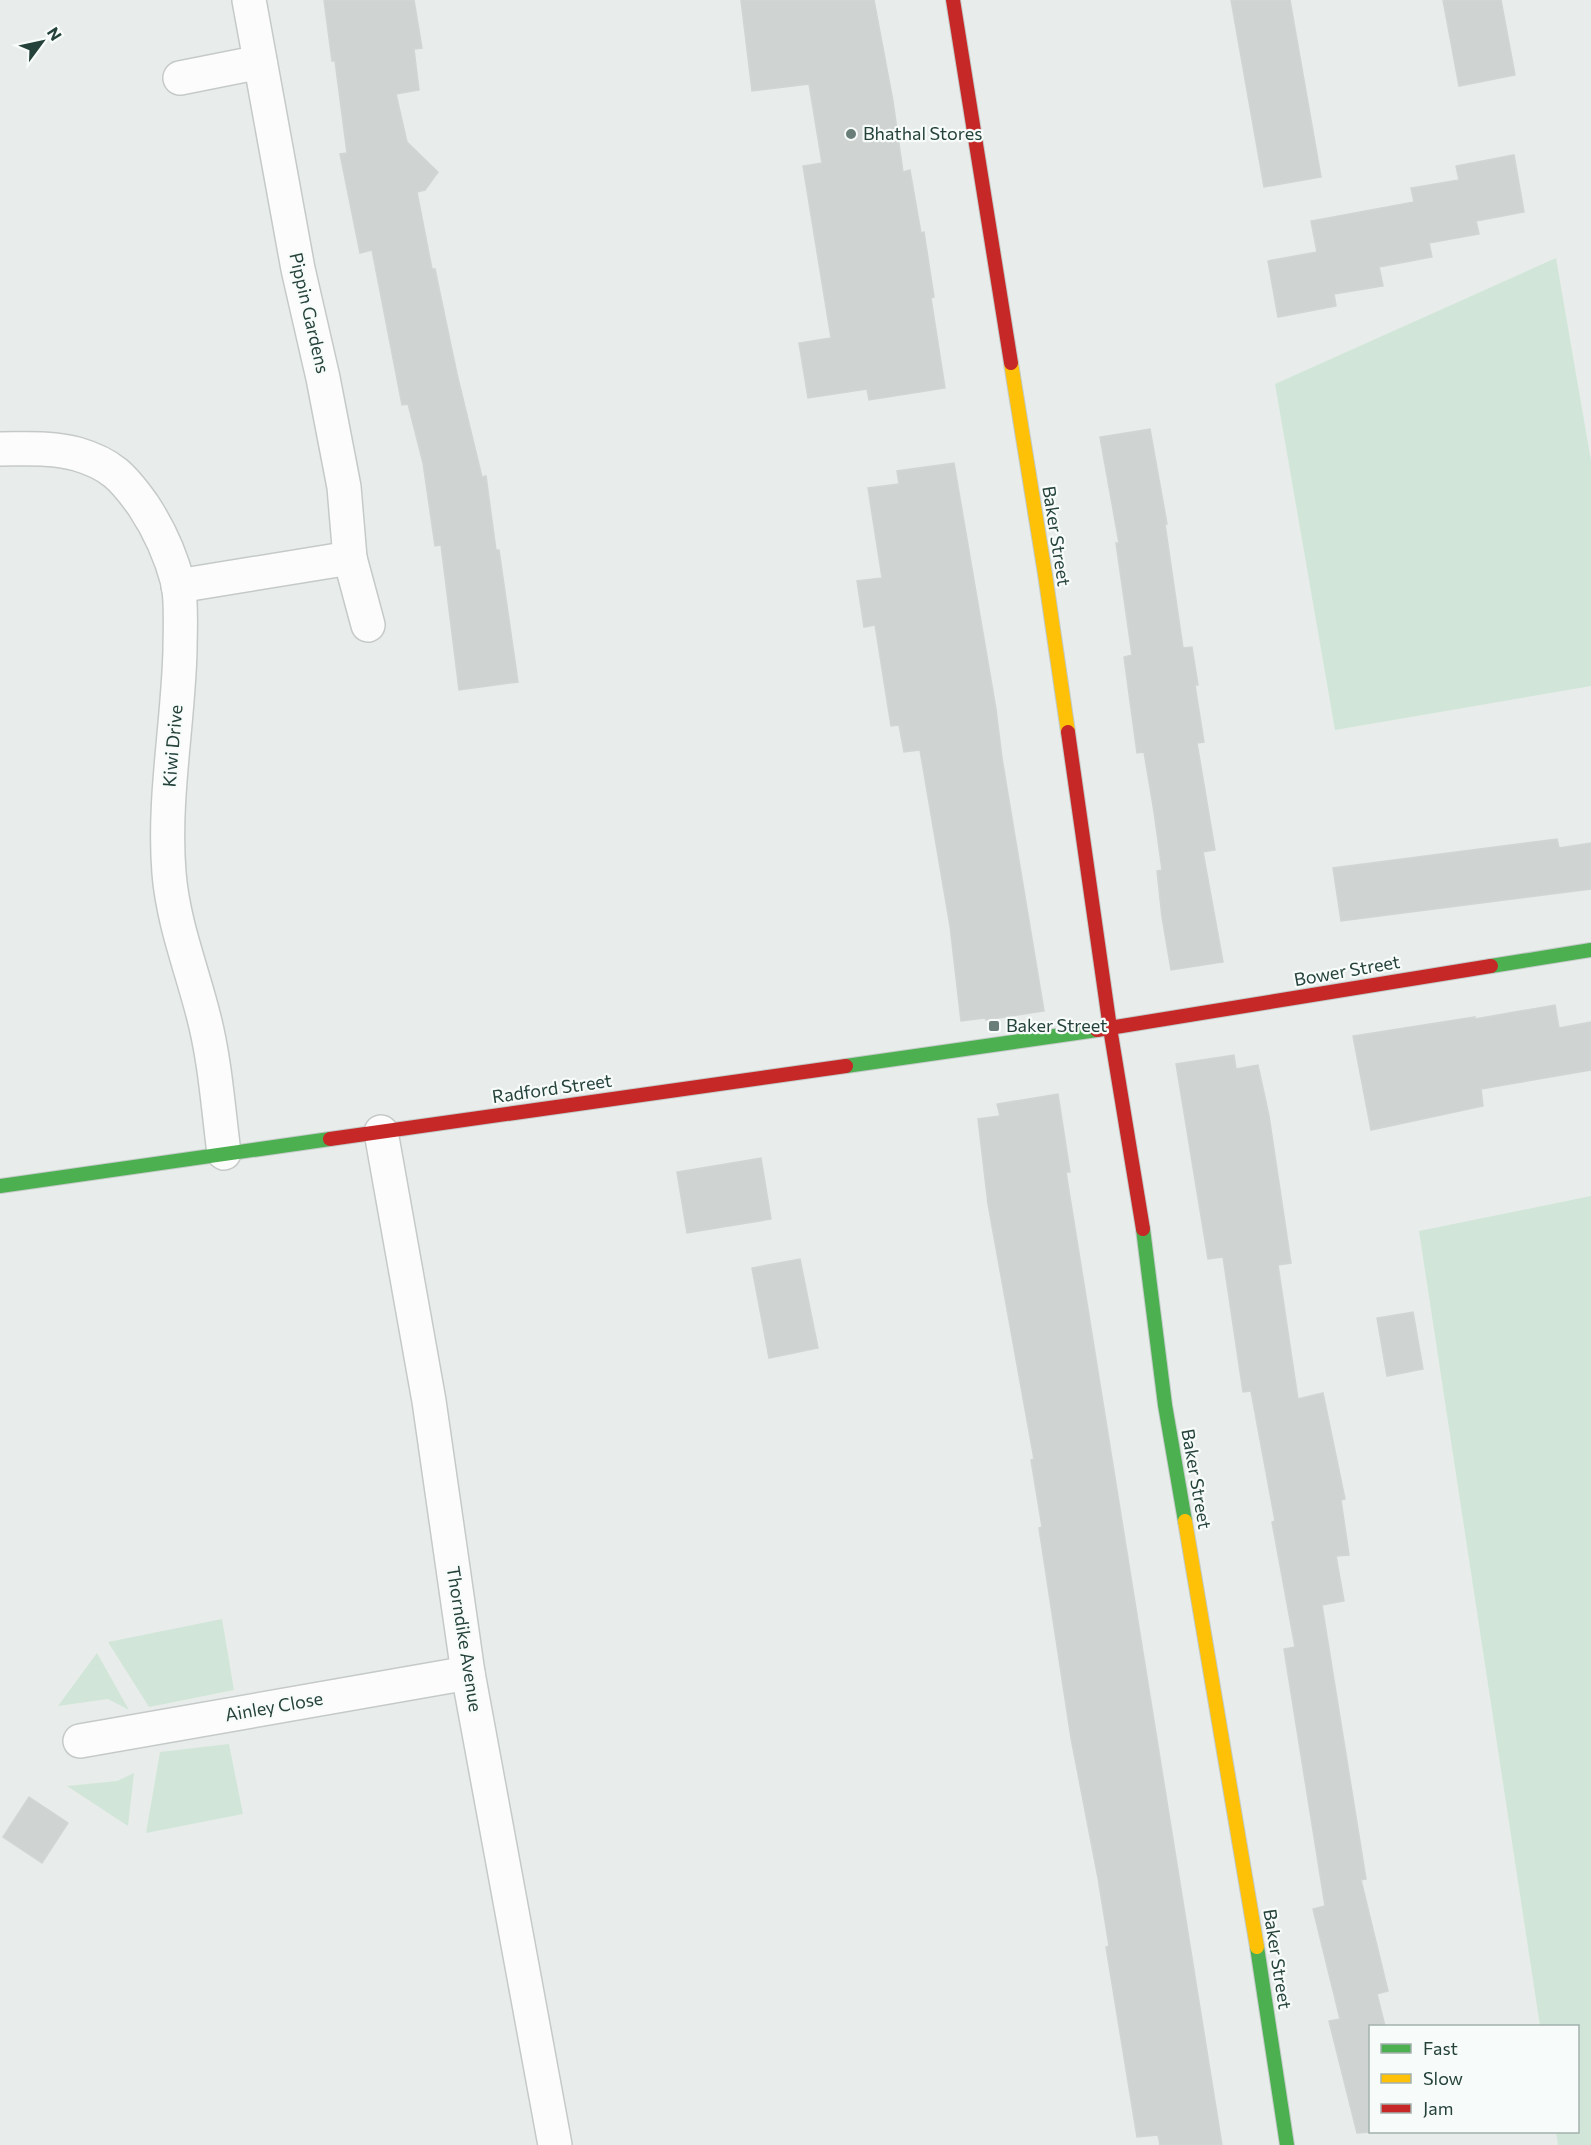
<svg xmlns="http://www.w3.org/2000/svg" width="1591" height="2145" font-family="Commissioner,sans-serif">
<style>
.green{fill:#d1e6d8}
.building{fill:#cfd4d2;stroke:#d1d6d4;stroke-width:1.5}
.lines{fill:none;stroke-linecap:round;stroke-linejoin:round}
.street-casing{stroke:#c5cac8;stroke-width:36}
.fast-casing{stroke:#c3cbc8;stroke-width:16}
.slow-casing{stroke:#c3cbc8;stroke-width:16}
.jam-casing{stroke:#c3cbc8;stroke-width:16}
.street{stroke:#fcfcfc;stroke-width:33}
.fast{stroke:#4caf50;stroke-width:14}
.slow{stroke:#ffc107;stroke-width:14}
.jam{stroke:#c62828;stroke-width:14}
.poi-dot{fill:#697e78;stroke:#f7fbf9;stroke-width:2}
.labels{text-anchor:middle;stroke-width:4.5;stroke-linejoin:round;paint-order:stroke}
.poi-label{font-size:18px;fill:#24423a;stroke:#f7fbf9;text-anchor:start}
.street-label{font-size:18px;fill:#24423a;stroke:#f7fbf9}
</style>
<rect width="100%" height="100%" fill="#e8edeb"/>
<!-- green -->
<g class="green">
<path d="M1556,258l35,203v225l-256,44 -60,-346z"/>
<path d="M1591,1196v949h-33l-2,-13h22v-106h-38l-121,-795z"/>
<path d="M222,1619l12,71 -85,17 -41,-65z"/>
<path d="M97,1653l32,57 -21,-11 -50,7z"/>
<path d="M229,1744l14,70 -97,19 14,-81z"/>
<path d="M134,1773l-6,53 -61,-40 50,-5z"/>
</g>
<!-- building -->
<g class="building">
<path d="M324,0h90l8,48 -8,1 5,41 -23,4 11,48 31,30 -13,18 -8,2 15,77h3l22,105 25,103 4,-1 10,74h3l19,132 -59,8 -18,-145 -6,1 -12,-83 -15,-59 -6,1 -30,-155 -12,3 -20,-99 7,-1 -12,-92h-3z"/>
<path d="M741,0h133l19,101 10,71 7,-2 11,63 3,-1 10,65 -3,1 14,90 -76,12 -2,-11 -59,9 -9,-55 32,-5 -28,-172 19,-3 -13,-79 -57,7z"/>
<path d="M1231,0h59l31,177 -57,10z"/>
<path d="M1443,0h58l14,75 -56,11z"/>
<path d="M1514,155l10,57 -48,9 3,13 -50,9 3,14 -53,10 4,19 -49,8 2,12 -58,11 -10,-56 49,-9 -6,-31 103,-19 -3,-14 48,-8 -3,-14z"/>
<path d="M1150,429l17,95h-2l18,124 9,-1 6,38h-3l9,57 -7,1 18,107 -12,2 20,110 -52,8 -9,-53 -5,-46 5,-1 -8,-58 -10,-60 -7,1 -13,-96 8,-2 -16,-112h3l-19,-106z"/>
<path d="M954,463l42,246 6,49 42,253 -58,9 -1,-2 -24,3 -11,-95 -30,-176 -16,2 -5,-27 -8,1 -16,-101 -11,2 -7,-46 25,-3 -14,-90 31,-4 -2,-13z"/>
<path d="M1557,839l2,9 32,-5v46l-250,32 -8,-53z"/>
<path d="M1555,1005l4,23 32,-6v48l-110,19 2,17 -112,24 -18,-94 122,-19v2z"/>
<path d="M1234,1055l2,14 22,-4 11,51 22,147 -13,2 20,134 25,-6 22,106 -4,1 8,55 -13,1 8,45 -22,4 44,274 -5,1 27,111 -11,3 8,32h-14v106l-14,1 -28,-112 11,-2 -27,-110 12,-3 -41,-257 11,-2 -23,-125 3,-1 -24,-130 -8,1 -20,-135 -15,2 -32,-195z"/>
<path d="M1058,1094l12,78h-4l9,56 147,917h-62l-2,-10 -21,2 -31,-190 3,-1 -11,-68 -27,-140 -32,-210 3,-1 -11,-67 3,-1 -46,-255 -10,-85 22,-3 -3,-12z"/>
<path d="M761,1158l10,61 -84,14 -10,-61z"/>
<path d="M800,1259l18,89 -49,10 -17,-90z"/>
<path d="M1413,1312l10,57 -36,7 -10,-58z"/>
<path d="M29,1797l39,26 -26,40 -39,-26z"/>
</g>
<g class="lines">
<defs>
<g id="street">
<path d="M249,0l49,269 25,109 21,109 6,71 18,67"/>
<path d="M180,78l80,-16"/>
<path d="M0,449c25,0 52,-2 77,5 34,10 46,23 66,51 16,24 28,51 35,78 4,20 2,48 2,68 -2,74 -17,148 -11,222 4,49 22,94 34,141 12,45 15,93 21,139"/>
<path d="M178,586l172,-28"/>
<path d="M381,1132l48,269 39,272 87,472"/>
<path d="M80,1741l388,-68"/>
</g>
<g id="fast">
<path d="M1491,966l100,-16"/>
<path d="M846,1066l251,-36"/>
<path d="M0,1186l330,-47"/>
<path d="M1143,1229l22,176 20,116"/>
<path d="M1257,1947l30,198"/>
</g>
<g id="slow">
<path d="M1011,363l34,211 23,158"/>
<path d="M1185,1521l72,426"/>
</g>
<g id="jam">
<path d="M953,0l58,363"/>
<path d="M1068,732l42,296 33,201"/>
<path d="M1097,1030l394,-64"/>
<path d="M330,1139l516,-73"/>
</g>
</defs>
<!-- street casing -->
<use href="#street" class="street-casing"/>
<!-- fast casing -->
<use href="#fast" class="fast-casing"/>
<!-- slow casing -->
<use href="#slow" class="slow-casing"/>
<!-- jam casing -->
<use href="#jam" class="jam-casing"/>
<!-- street -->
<use href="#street" class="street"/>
<!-- fast -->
<use href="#fast" class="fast"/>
<!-- slow -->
<use href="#slow" class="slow"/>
<!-- jam -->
<use href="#jam" class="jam"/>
</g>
<!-- markers -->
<g class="poi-dot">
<circle cx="851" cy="134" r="6"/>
<rect x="988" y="1020" width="12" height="12" rx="3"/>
</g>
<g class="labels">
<!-- poi labels -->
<g class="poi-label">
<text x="863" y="140">Bhathal Stores</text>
<text x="1006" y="1032">Baker Street</text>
</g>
<!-- street labels -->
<g class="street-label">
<text transform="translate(309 313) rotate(77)" y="6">Pippin Gardens</text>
<text transform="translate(1056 536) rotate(81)" y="6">Baker Street</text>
<text transform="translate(173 746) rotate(-85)" y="6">Kiwi Drive</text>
<text transform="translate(1347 971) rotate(-10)" y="6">Bower Street</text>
<text transform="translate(552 1089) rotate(-8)" y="6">Radford Street</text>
<text transform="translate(1196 1479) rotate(80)" y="6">Baker Street</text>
<text transform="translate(464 1639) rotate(81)" y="6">Thorndike Avenue</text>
<text transform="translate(274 1707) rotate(-10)" y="6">Ainley Close</text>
<text transform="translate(1277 1959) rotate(81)" y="6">Baker Street</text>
</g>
</g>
<!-- legend -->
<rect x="1369" y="2025" width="210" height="108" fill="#f7fbf9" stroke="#a3b1ad" stroke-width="1.5"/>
<rect x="1381" y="2044" width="30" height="9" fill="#4caf50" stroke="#a3b1ad" stroke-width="1.5"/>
<text x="1423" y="2055" font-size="18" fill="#24423a">Fast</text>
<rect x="1381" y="2074" width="30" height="9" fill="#ffc107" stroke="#a3b1ad" stroke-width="1.5"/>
<text x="1423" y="2085" font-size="18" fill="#24423a">Slow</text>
<rect x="1381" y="2104" width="30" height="9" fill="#c62828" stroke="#a3b1ad" stroke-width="1.5"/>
<text x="1423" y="2115" font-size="18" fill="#24423a">Jam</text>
<!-- north arrow -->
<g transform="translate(42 42) rotate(57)" stroke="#f7fbf9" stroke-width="4.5" paint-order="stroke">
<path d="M0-4.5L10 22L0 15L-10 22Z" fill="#24423a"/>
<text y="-9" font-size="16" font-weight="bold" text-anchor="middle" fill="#24423a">N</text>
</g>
</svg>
